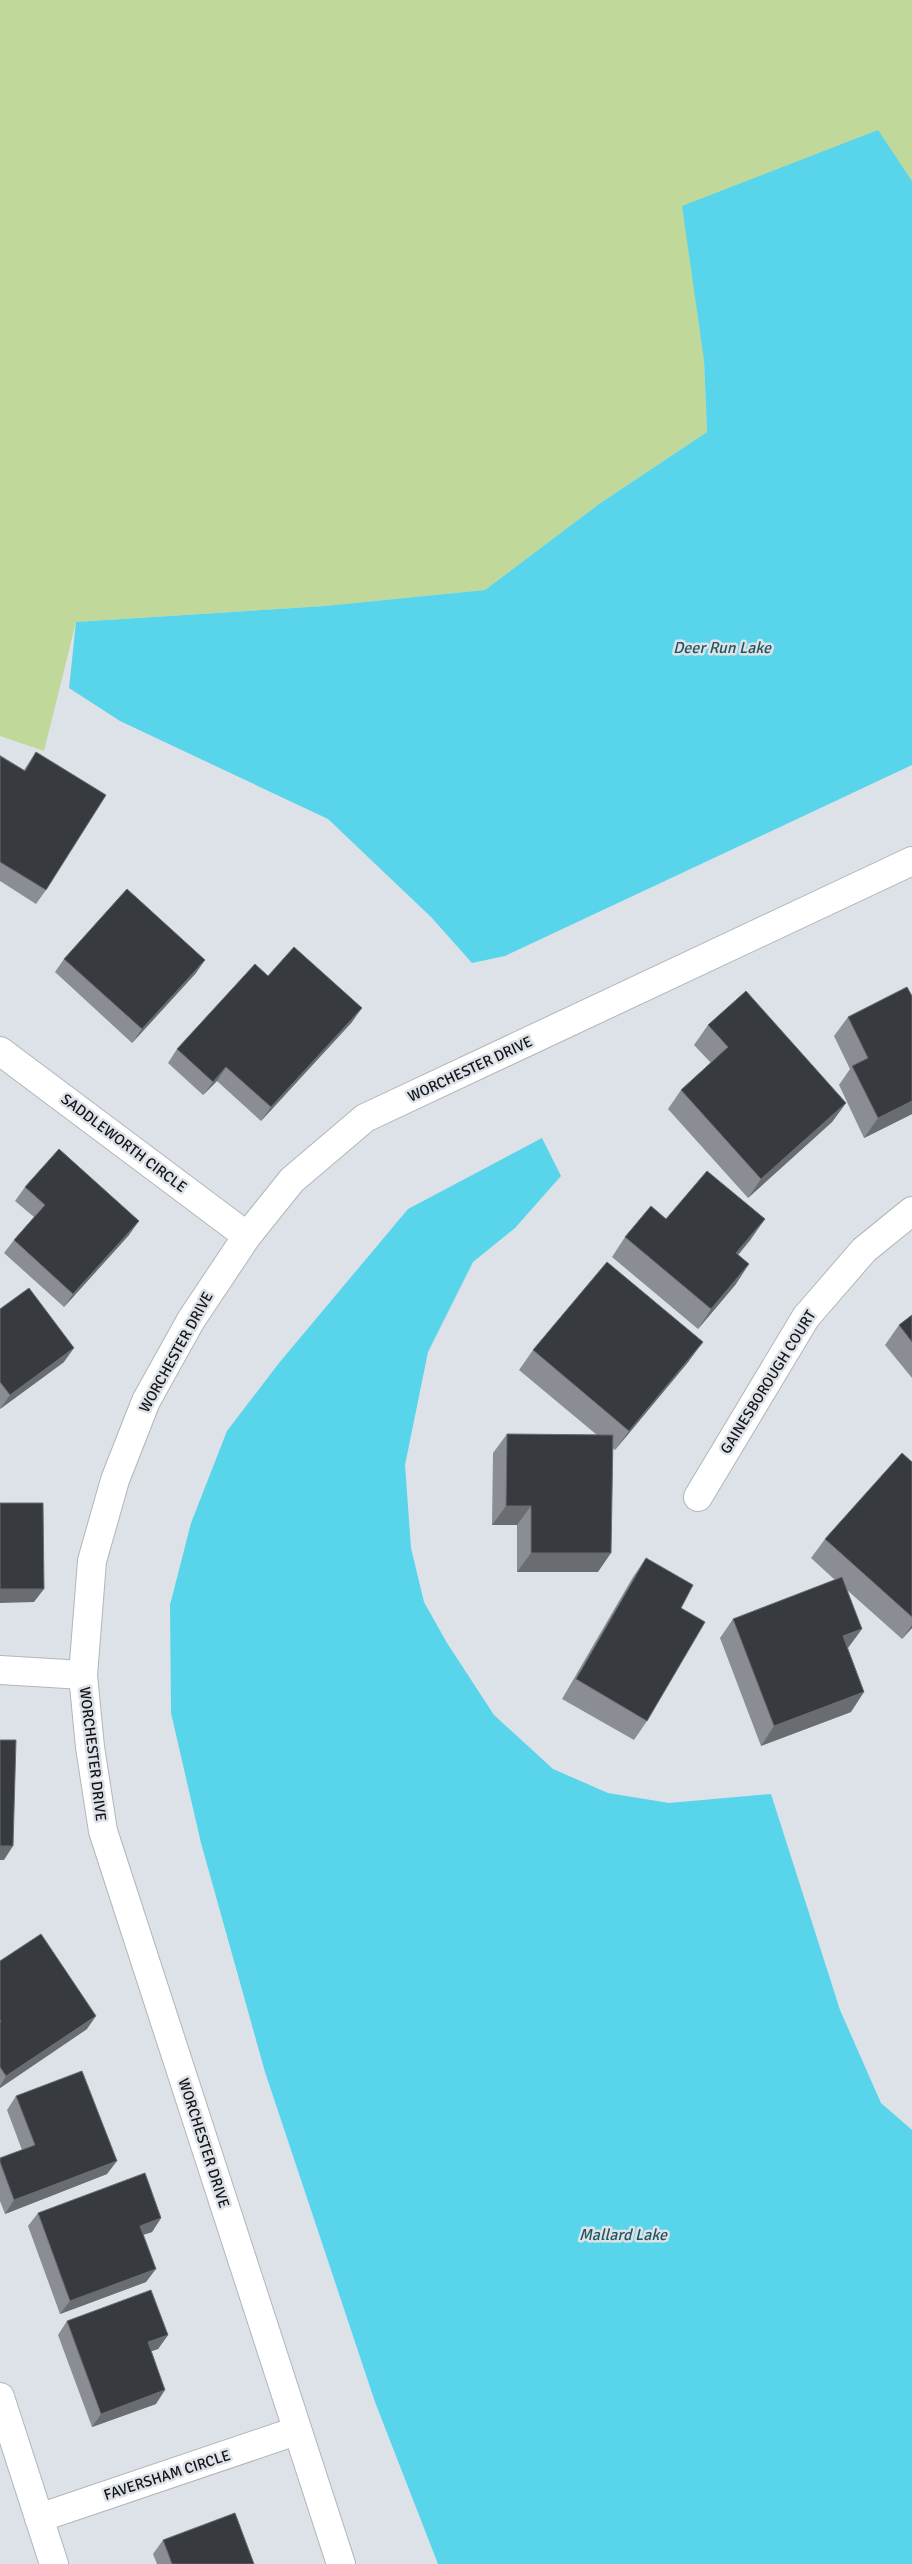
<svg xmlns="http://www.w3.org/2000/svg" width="912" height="2564" font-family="Signika,sans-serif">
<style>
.green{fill:#c1d89b}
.water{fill:#58d5ea}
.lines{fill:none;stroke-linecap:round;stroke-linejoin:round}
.minor-casing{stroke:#b1b6bb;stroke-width:30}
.minor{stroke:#fff;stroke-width:28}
.wall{fill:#8a8e94}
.shaded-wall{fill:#696d72}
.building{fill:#373b40;stroke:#696d72}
.labels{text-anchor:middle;stroke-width:5;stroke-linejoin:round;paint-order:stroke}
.street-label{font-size:15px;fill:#131517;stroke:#dde2e8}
.water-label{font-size:16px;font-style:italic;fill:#225760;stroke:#dde2e8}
</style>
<rect width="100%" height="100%" fill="#dde2e8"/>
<!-- green -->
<path class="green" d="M0,0h912v181l-35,-51 -173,230 3,72 -108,72 -114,86 -160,16 -249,16 -32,129 -44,-15z"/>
<!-- water -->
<g class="water">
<path d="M878,130l34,51v584l-407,191 -33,7 -41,-46 -103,-98 -208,-98 -51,-33 7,-66 249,-16 160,-16 114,-86 108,-72 -3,-72 -22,-154z"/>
<path d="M542,1138l19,38 -46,52 -42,34 -45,90 -23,113 6,83 13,54 23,41 47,72 59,54 55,24 61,10 102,-9 69,216 41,93 31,27v434h-474l-63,-162 -110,-330 -64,-229 -30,-130 -1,-108 21,-82 36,-92 52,-68 129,-154z"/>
</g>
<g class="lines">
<defs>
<g id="minor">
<path d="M0,1051l247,185"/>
<path d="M698,1497l108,-180 58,-67 48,-39"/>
<path d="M0,1670l83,5"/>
<path d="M0,2397l54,167"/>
<path d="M39,2518l257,-87"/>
<path d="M341,2564l-238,-733 -13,-84 -7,-72 9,-114 23,-81 31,-79 45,-81 56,-84 45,-56 73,-62 547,-257"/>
</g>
</defs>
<!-- minor casing -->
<use href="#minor" class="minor-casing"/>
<!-- minor -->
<use href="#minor" class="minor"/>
</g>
<!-- wall -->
<g class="wall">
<path d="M36,752l10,138 -10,14 -36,-23v-126l24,15z"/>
<path d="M64,959l132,14 -64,70 -77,-71z"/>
<path d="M268,976l84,46 -91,99 -44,-40 -14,14 -35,-32 9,-14z"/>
<path d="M912,996v118l-48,24 -25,-53 11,-16 -16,-33 14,-19z"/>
<path d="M708,1025l138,78 -14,19 -84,76 -80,-89 13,-19 30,-27 -17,-18z"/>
<path d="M25,1187l104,48 -65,72 -60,-54 10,-13 20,-23 -19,-16z"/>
<path d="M666,1219l85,20 -13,16 -2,29 -38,45 -86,-72 13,-20z"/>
<path d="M0,1309l64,53 -64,47z"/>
<path d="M912,1315v63l-27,-33 14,-20z"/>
<path d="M533,1350l156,11 -74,89 -3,-2 -14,124h-81v-47h-25l1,-72 14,-19 90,1 -78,-65z"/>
<path d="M912,1462v166l-10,11 -55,-49 1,58 3,64 -90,34 -41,-108 13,-19 102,-39 -24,-22 14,-19z"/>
<path d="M646,1558l35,50 -34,113 -13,19 -72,-41 71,-122z"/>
<path d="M0,1961l87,68 -87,59z"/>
<path d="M16,2096l91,78 -102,40 -5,-13v-43l22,-8 -15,-40z"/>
<path d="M38,2213l123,5 -9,14 -9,3 3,47 -86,32 -32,-88z"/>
<path d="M67,2321l101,14 -10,14 -7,2 5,53 -64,23 -34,-92z"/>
<path d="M163,2540l91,24h-97l-4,-10z"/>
</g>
<!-- shaded-wall -->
<g class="shaded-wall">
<path d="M205,960l-9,13 -64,70 10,-14z"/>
<path d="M362,1008l-10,14 -91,99 10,-14z"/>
<path d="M226,1067l-9,14 -14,14 10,-13z"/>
<path d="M912,1101v13l-48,24 14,-20z"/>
<path d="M846,1103l-14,19 -84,76 13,-19z"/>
<path d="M765,1219l-14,20 -28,34 13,-20z"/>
<path d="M139,1221l-10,14 -65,72 9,-13z"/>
<path d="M749,1264l-13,20 -38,45 13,-20z"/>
<path d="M703,1342l-14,19 -74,89 14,-19z"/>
<path d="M74,1348l-10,14 -64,47 10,-14z"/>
<path d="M506,1506h25l-14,19h-25z"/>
<path d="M531,1553h80l-13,19h-81z"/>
<path d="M0,1589h44l-10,13 -34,1z"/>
<path d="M912,1625v3l-10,11z"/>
<path d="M862,1629l-14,19 -19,7 14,-19z"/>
<path d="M864,1692l-13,20 -90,34 13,-20z"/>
<path d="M0,1846h13l-9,14h-4z"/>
<path d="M96,2016l-9,13 -87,59v-2l6,-10z"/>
<path d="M117,2161l-10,13 -102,40 9,-14z"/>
<path d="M161,2218l-9,14 -22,7 10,-13z"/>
<path d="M156,2269l-10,13 -86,32 10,-13z"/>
<path d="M168,2335l-10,14 -20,7 10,-14z"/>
<path d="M165,2390l-9,14 -64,23 9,-13z"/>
</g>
<!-- building -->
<g class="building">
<path d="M36,752l70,43 -60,95 -46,-28v-106l25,15z"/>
<path d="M127,889l78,71 -63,69 -78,-70z"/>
<path d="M294,947l68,61 -91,99 -45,-40 -13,15 -36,-33 78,-85 13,12z"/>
<path d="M907,987l5,9v105l-34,17 -26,-52 16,-8 -20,-41z"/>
<path d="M746,991l100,112 -85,76 -80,-89 47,-43 -20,-22z"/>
<path d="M59,1149l80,72 -66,73 -59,-54 31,-35 -20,-18z"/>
<path d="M707,1171l58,48 -29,34 13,11 -38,45 -86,-72 26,-31 15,13z"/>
<path d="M607,1262l96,80 -74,89 -96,-81z"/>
<path d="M29,1288l45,60 -64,47 -10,-13v-73z"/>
<path d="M912,1315v27l-13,-17z"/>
<path d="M507,1434l106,1 -2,118h-80v-47h-25z"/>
<path d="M902,1453l10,9v155l-87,-78z"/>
<path d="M0,1503h43l1,86h-44z"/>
<path d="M646,1558l47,27 -12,23 24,14 -58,99 -71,-42z"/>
<path d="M842,1577l20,52 -19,7 21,56 -90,34 -41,-107z"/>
<path d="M0,1740h16l-3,106h-13z"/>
<path d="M41,1934l55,82 -90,60 -6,-9v-45h1l-1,-2v-59z"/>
<path d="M82,2071l35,90 -103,39 -14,-38v-4l35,-13 -19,-49z"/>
<path d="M145,2173l16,45 -21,8 16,43 -86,32 -32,-88z"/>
<path d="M151,2290l17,45 -20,7 17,48 -64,24 -34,-93z"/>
<path d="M235,2513l19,51h-82l-9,-24z"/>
</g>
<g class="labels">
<!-- street labels -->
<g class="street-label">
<text transform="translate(470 1069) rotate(-25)" y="5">WORCHESTER DRIVE</text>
<text transform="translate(124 1143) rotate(37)" y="5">SADDLEWORTH CIRCLE</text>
<text transform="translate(176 1352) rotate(-61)" y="5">WORCHESTER DRIVE</text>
<text transform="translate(768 1382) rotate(-58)" y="5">GAINESBOROUGH COURT</text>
<text transform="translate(93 1754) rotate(83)" y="5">WORCHESTER DRIVE</text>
<text transform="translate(204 2143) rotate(72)" y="5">WORCHESTER DRIVE</text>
<text transform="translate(167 2475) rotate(-18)" y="5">FAVERSHAM CIRCLE</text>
</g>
<!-- water labels -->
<g class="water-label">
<text x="722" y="653">Deer Run Lake</text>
<text x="623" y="2240">Mallard Lake</text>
</g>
</g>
</svg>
